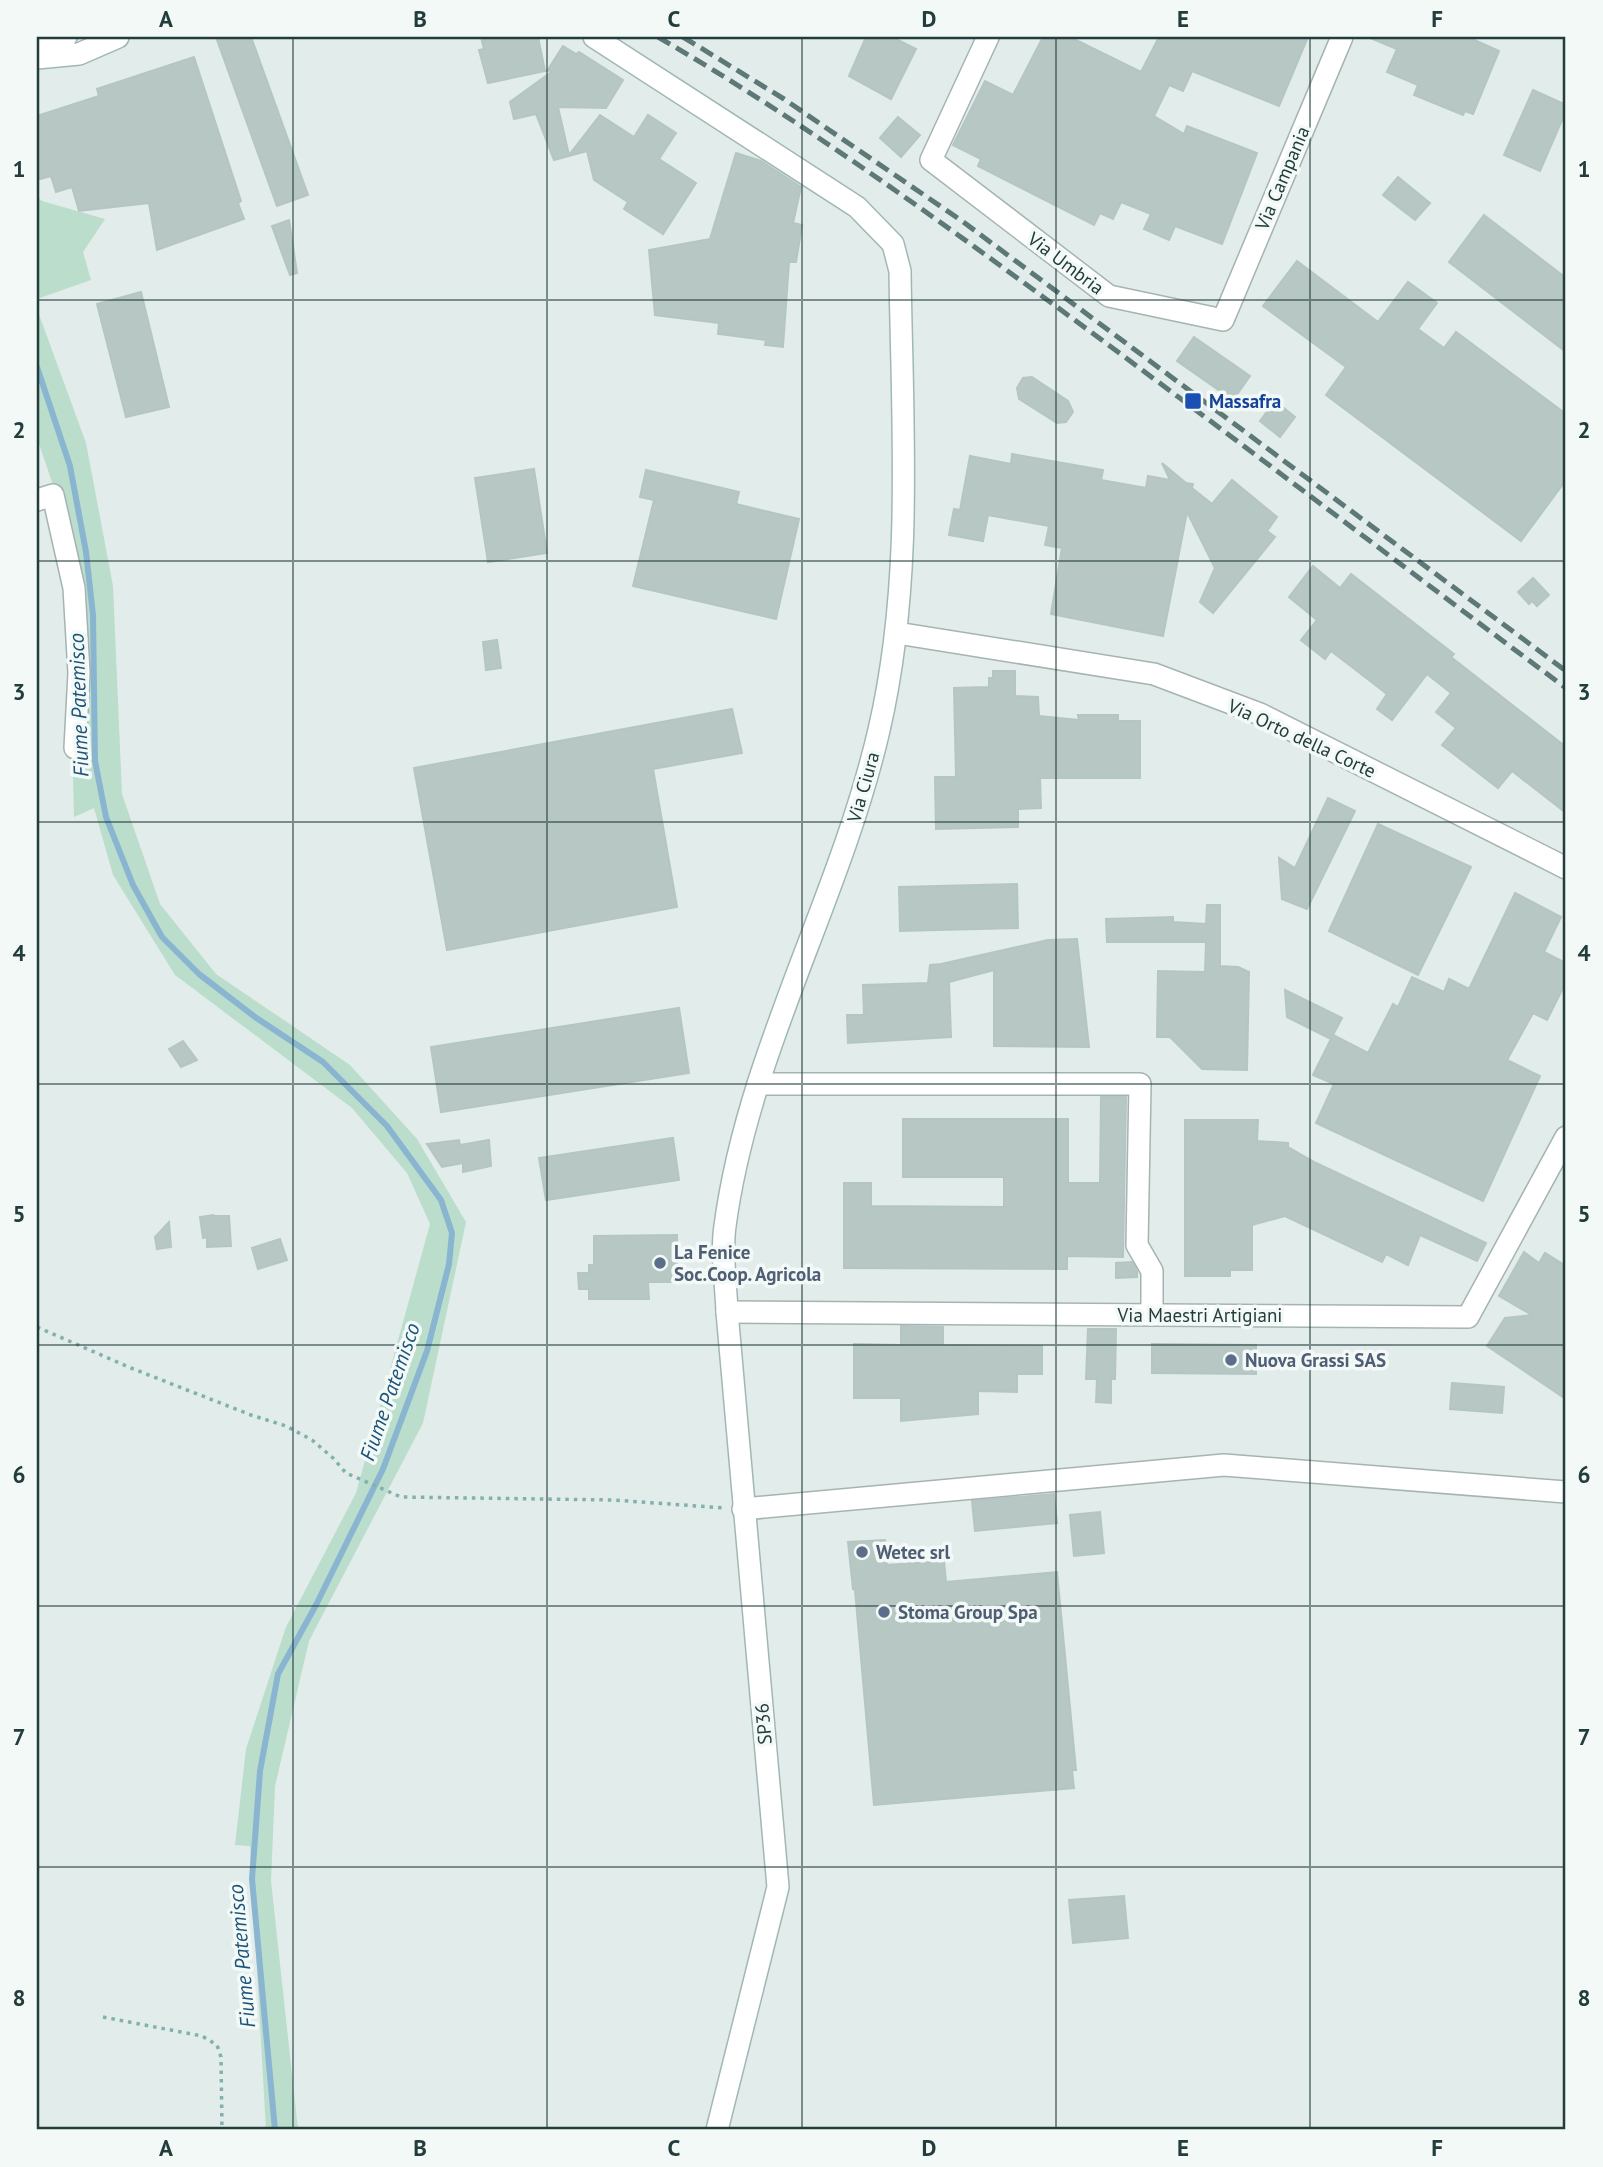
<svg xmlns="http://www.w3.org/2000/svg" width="1603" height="2167" font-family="'PT Sans',sans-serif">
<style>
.green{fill:#bdc}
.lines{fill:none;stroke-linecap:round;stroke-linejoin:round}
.stream{stroke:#8ab5d1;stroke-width:6}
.building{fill:#b7c7c4;stroke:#b4c6c3;stroke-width:2}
.minor-casing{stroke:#a5b4b2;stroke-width:24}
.secondary-casing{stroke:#a0b8b5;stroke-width:24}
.path{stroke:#82b0ac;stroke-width:3.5;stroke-dasharray:3.5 5;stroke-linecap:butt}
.minor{stroke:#fff;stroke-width:21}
.secondary{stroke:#fff;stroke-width:21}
.rail{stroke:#5c7978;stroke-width:5;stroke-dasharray:14 7;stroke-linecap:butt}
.grid{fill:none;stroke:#223d3c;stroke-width:2;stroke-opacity:0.55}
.transit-dot{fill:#1a4fb4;stroke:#f3f9f7;stroke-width:2.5}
.service-dot{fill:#5c6f8a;stroke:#f3f9f7;stroke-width:2.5}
.labels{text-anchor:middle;stroke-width:7;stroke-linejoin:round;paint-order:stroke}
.street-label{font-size:19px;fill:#223d3c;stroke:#f3f9f7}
.transit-label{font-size:19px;font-weight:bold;fill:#164399;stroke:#f3f9f7;text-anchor:start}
.service-label{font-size:19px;font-weight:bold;fill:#4e5e75;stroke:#f3f9f7;text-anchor:start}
.water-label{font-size:21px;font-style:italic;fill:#1c5379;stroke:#f3f9f7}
.neatline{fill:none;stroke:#223d3c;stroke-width:2.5}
.grid-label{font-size:23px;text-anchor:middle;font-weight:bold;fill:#223d3c}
</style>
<rect width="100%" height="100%" fill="#e2ecea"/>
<!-- green -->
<g class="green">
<path d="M37,196l5,5 63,18 -22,33 8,28 -54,19z"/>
<path d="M37,309l49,134 27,143 9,208 38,110 56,70 134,91 67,74 49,83 -43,201 -114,218 -34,145 -4,95 27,249h-32l-16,-284 -15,-1 11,-96 40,-122 70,-134 74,-269 -23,-51 -55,-65 -177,-133 -62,-100 -19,-67 -20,9 -5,-215 -17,-120 -15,-44z"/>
</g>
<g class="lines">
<!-- stream -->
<path class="stream" d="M37,367l33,99 16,86 7,63 2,146 11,56 27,68 29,52 37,37 56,43 68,45 64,64 54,74 11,33 -3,31 -22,87 -44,118 -67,136 -38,69 -18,97 -8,108 23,251"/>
</g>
<!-- building -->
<g class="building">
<path d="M216,37h35l57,158 -31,11z"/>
<path d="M481,37h57l7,34 -57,12 -9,-33 5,-1z"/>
<path d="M866,37h26l24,12 -25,50 -42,-23z"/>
<path d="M1043,37h27l71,35 18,-35h149l-29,69 -87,-35 -9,20 -14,-6 -15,31 30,18 3,-8 70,27 -35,91 -47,-18 -6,14 -25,-11 7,-15 -30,-12 -8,17 -13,-6 -6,12 -116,-59 3,-7 -28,-14 32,-64 28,14z"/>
<path d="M1368,37h100l31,14 -26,63 -8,-3 -2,4 -49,-20 4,-10 -31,-13 10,-23z"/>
<path d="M563,46l13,8 3,-2 44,28 -17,28 -48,-1 11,48 31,-40 34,22 14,-22 28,18 -17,26 37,24 -33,51 -39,-25 4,-7 -34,-22 -7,-29 -33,9 -18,-46 -22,5 -4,-17 44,-32 -7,1z"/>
<path d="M194,57l47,144 -3,2 6,16 -87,31 -8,-47 -70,8 -7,-24 -16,5 -5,-16 -14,4v-64l62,-20 -2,-7z"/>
<path d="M1533,90l33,15v6l-26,60 -36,-16z"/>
<path d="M898,117l22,18 -19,22 -21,-19z"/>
<path d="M736,153l25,8 40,26 -8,36 9,2 -6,37h-7l-6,85 -18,-2 1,-5 -48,-6 1,-11 -64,-8 -6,-65 61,-11z"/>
<path d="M1398,177l32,26 -15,17 -32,-25z"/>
<path d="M1484,215l82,63v74l-117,-90z"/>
<path d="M289,220l8,53 -7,2 -18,-49z"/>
<path d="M1297,261l81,61 30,-40 29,21 -19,26 26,19 12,-16 110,82v66l-45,61 -195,-146 20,-28 -83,-61z"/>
<path d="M141,292l28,115 -43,10 -29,-113z"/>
<path d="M1194,337l56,39 -17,24 -56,-39z"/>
<path d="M1032,377l36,24 5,11 -7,10 -9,1 -38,-24 -2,-11 6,-10z"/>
<path d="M1275,401l20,16 -15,20 -20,-16z"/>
<path d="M1012,454l91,16 -2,10 45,8 2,-12 22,4 -8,-17 24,20 7,1 -1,4 20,16 20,-24 45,37 -10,14 8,6 -62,76 -13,-11 15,-34 -28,-56 -24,124 -112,-22 11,-66 -17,-3 4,-19 -61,-11 -5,26 -34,-6 5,-26 6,1 10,-54 41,8z"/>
<path d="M534,469l13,84 -59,9 -13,-84z"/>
<path d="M646,470l93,22 -3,12 63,15 -23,100 -143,-33 21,-86 -14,-3z"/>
<path d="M1313,566l27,22 11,-14 103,80 -3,3 115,90v66l-54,-42 -14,17 -56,-43 14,-17 -20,-16 15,-19 -24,-19 -35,46 -15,-11 10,-15 -56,-43 -6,8 -24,-19 16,-20 -28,-23z"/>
<path d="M1533,578l16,17 -12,11 -5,-5 -3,3 -11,-12z"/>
<path d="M497,640l4,28 -15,2 -3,-28z"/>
<path d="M993,671h22v25l23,1 1,19 40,4 -1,-5h40v6h22v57h-100l1,30 -23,1v18l-82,2 -1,-52h21l-2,-89 35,-1v-9h4z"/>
<path d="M732,709l10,44 -89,16 24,138 -230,43 -33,-182z"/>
<path d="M1328,798l27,13 -48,98 -25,-10 -3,-41 16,10z"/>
<path d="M1378,824l93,43 -53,108 -89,-44z"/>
<path d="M1017,884l1,44 -118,3 -1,-44z"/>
<path d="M1515,893l46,24 -17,35 22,11v19l-19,38 -14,-7 -26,47 33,16 -57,125 -167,-78 18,-39 -21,-9 18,-36 -44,-22 -2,-27 57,28 -9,17 35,18 25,-49 5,3 14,-30 32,15 5,-13 20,10z"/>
<path d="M1207,905h13v61l18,1 11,5 -2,98 -45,-1 -32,-32h-13l1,-66 47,1 1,-30h-99l-1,-23 67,-2v5l33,2z"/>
<path d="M1077,939l12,108 -95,-1v-76l-45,12 2,55 -103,6 -1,-28h17l-1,-30 65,-2 2,-18 11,-1 107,-24z"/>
<path d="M679,1008l10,65 -248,39 -10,-65z"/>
<path d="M183,1041l14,19 -16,7 -12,-18z"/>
<path d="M1101,1097h25l-3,160 -56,-1v13l-223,-1v-85h27v23l133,1v-30h-101v-58h165v64h32z"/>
<path d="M1185,1120h73l-1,21 31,2v4l28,16 170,80 -9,18 -57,-26 -12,30 -22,-11 -4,8 -97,-46 -33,9v45h-22v6h-45z"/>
<path d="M673,1138l6,42 -133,20 -7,-42z"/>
<path d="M459,1140l1,5 29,-5 2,26 -28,6v-9l-21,4 -15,-23z"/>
<path d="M213,1215l1,1h15l2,30 -24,1v-10l-4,1 -3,-21z"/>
<path d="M169,1222l2,25 -14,2 -2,-12z"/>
<path d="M677,1235v47h-29l1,17h-60v-10h-10l-1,-16h11v-8h5v-29z"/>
<path d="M280,1239l7,21 -29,9 -6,-21z"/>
<path d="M1524,1252l15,11 6,-10 21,13v133l-79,-53 18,-28 27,-3 -33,-19z"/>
<path d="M1132,1262l5,9v6l-21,1v-15z"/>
<path d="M901,1326l42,1v18l99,1v28h-25v18l-39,-1v23l-77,7v-23h-47v-54l47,1z"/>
<path d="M1088,1329h28l-1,50h-4v24l-15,-1 1,-23h-11z"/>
<path d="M1152,1344l104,1v29l-104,-1z"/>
<path d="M1452,1383l52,4 -2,26 -52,-4z"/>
<path d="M1054,1494l3,29 -82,8 -3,-30z"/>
<path d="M1100,1512l4,41 -30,3 -4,-41z"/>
<path d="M885,1540l2,25 57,-4 2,21 111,-10 19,198h-4l2,18 -200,17 -19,-215 -2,-1 -5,-47z"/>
<path d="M1124,1896l4,42 -55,5 -4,-43z"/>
</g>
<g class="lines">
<defs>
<g id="minor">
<path d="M988,37l-57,123 178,136 114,24 119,-283"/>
<path d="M37,500l16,-5 21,93 5,85 -4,75"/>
<path d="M897,633l257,41 106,40 306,154"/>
<path d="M758,1084h382l-3,161 15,26v44"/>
<path d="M727,1312l741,5 98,-180"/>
<path d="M743,1509l481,-44 342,27"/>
</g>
<g id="secondary">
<path d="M594,37l263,170 36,37 7,27c2,153 14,309 -21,459 -39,169 -131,323 -154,496 -4,27 1,58 2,86l51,575 -61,243"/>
<path d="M37,52l29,-15"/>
<path d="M37,58l42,-4 39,-17"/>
</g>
</defs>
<!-- minor casing -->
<use href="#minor" class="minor-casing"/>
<!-- secondary casing -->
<use href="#secondary" class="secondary-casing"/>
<!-- path -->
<g class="path">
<path d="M37,1327l94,41 120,47 35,11 26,14 21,18 13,15 55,24 212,3 112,8"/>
<path d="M103,2017l99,19 15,9 4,12 1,73"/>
</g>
<!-- minor -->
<use href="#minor" class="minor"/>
<!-- secondary -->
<use href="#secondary" class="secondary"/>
<!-- rail -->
<g class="rail">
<path d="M658,37c146,85 282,184 418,284 164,121 326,245 490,367"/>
<path d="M683,37l101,62 178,122 604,450"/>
</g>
</g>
<!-- grid -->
<path class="grid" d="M293,37v2093M547,37v2093M802,37v2093M1056,37v2093M1310,37v2093M37,300h1529M37,561h1529M37,822h1529M37,1084h1529M37,1345h1529M37,1606h1529M37,1867h1529"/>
<!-- markers -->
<rect class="transit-dot" x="1184" y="392" width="18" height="18" rx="3.5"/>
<g class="service-dot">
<circle cx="660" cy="1263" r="7"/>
<circle cx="1231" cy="1360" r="7"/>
<circle cx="862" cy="1552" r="7"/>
<circle cx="884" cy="1612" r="7"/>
</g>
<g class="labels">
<!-- street labels -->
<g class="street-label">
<text transform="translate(1282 178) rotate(-67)" y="7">Via Campania</text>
<text transform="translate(1066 263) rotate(37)" y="7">Via Umbria</text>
<text transform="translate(1302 738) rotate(25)" y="7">Via Orto della Corte</text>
<text transform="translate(863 787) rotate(-74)" y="7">Via Ciura</text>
<text x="1200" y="1322">Via Maestri Artigiani</text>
<text transform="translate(763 1724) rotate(-95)" y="7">SP36</text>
</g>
<!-- transit labels -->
<g class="transit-label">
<text x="1209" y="408">Massafra</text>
</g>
<!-- service labels -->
<g class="service-label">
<text x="674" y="1259">La Fenice<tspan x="674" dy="22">Soc.Coop. Agricola</tspan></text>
<text x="1245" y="1367">Nuova Grassi SAS</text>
<text x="876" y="1559">Wetec srl</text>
<text x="898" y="1619">Stoma Group Spa</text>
</g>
<!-- water labels -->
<g class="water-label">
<text transform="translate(79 705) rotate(-92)" y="7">Fiume Patemisco</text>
<text transform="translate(390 1392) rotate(-71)" y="7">Fiume Patemisco</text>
<text transform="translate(242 1956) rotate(-95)" y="7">Fiume Patemisco</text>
</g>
</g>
<!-- border -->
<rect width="1603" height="2167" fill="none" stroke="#f3f9f7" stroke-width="77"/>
<rect x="38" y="38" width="1526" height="2090" class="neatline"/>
<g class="grid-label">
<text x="166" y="27">A</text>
<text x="420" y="27">B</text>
<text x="674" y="27">C</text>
<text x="929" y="27">D</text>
<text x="1183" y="27">E</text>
<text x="1437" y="27">F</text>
<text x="19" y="177">1</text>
<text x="1584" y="177">1</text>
<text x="19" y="438">2</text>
<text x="1584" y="438">2</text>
<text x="19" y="700">3</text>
<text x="1584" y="700">3</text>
<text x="19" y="961">4</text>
<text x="1584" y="961">4</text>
<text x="19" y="1222">5</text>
<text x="1584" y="1222">5</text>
<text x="19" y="1483">6</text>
<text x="1584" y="1483">6</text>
<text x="19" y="1745">7</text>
<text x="1584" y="1745">7</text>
<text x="19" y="2006">8</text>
<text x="1584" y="2006">8</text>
<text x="166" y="2156">A</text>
<text x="420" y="2156">B</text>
<text x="674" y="2156">C</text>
<text x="929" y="2156">D</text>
<text x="1183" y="2156">E</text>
<text x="1437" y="2156">F</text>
</g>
</svg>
